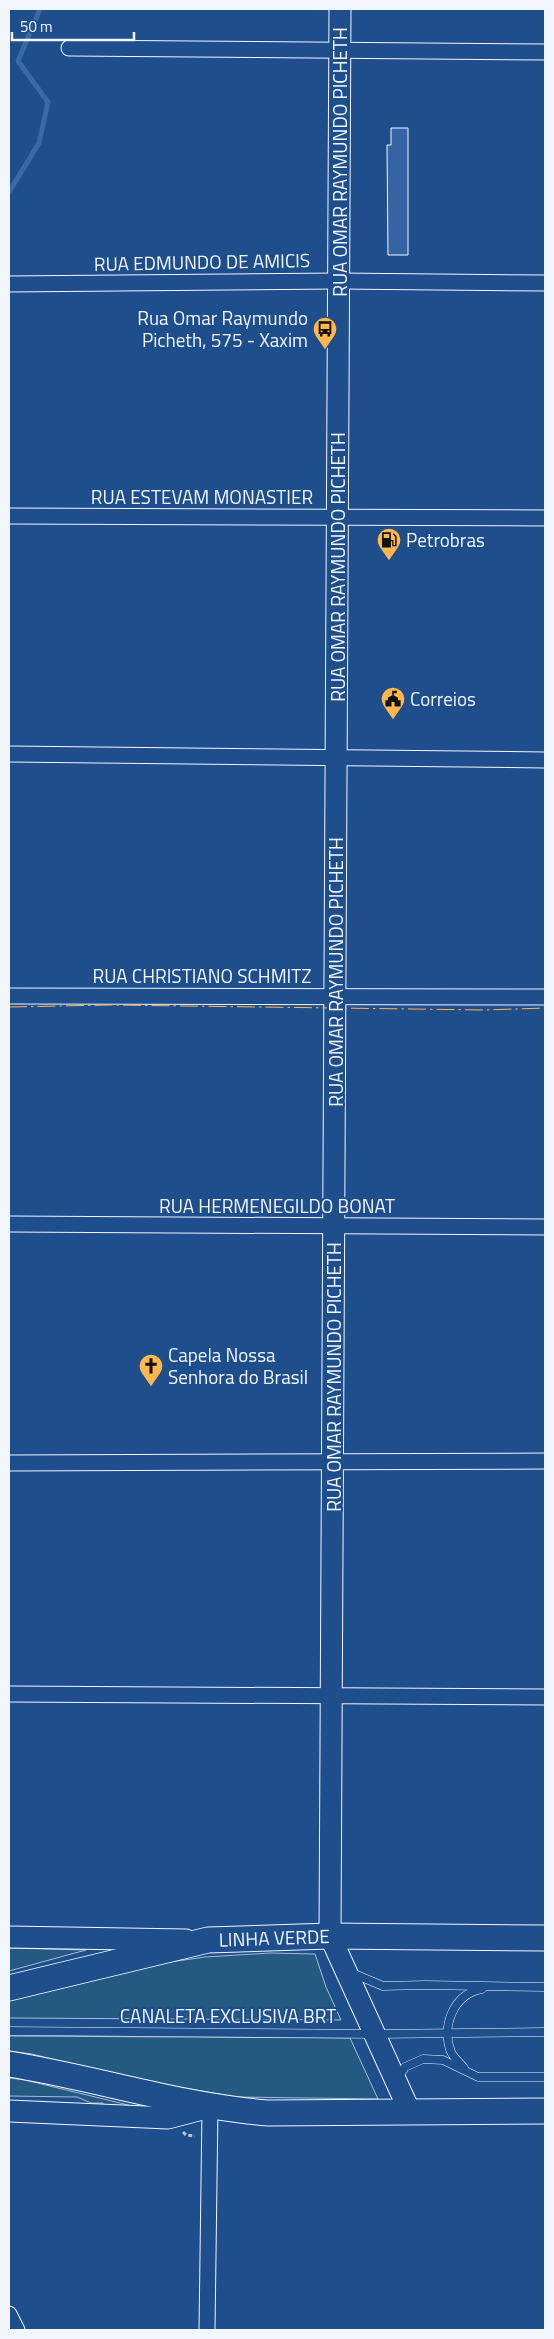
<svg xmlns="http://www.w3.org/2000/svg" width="554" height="2339" font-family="'Titillium Web',sans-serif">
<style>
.green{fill:#245a82;stroke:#a8bbd7}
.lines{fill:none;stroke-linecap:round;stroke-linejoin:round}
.stream{stroke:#3b69a3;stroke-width:5}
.building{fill:#3563a3;stroke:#f2f6ff}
.service-casing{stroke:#f2f6ff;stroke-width:9}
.minor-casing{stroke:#f2f6ff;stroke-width:17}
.secondary-casing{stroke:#f2f6ff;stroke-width:23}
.trunk-casing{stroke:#f2f6ff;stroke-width:27}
.path{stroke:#b3c4dc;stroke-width:3;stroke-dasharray:4 2.5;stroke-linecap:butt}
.service{stroke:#1f4e8c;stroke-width:8}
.minor{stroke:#1f4e8c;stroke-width:15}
.secondary{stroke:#1f4e8c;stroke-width:21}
.trunk{stroke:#1f4e8c;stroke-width:25}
.power{stroke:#ffb74d;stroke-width:1;stroke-dasharray:18 4 2.5 4;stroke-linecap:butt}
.labels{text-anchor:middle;stroke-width:4;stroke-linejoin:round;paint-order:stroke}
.street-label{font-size:19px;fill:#f2f6ff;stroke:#1f4e8c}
.poi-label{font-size:19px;fill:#f2f6ff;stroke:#1f4e8c;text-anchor:start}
</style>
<rect width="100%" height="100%" fill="#1f4e8c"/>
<!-- green -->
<g class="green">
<path d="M9,1948l77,2 -77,21z"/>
<path d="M270,1953l45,1 11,33 15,33 -332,-2v-20l147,-34 49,-7z"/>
<path d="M9,2036l341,2 28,61 -142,-2 -109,-19 -95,-24 -23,-3z"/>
<path d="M9,2078l16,2 124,30 -46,2v-9h-12l-14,-6 -68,-1z"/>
</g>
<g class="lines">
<!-- stream -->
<path class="stream" d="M9,192l30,-49 9,-41 -30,-41 22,-52"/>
</g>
<!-- building -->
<path class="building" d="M391,128h17v127h-20l-1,-110h4z"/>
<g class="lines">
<defs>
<g id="service">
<path d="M352,1973l31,13 43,-1 119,2"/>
<path d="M9,2031l366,3 170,-2"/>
<path d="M464,2068c-4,-5 -10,-10 -13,-16 -10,-25 2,-58 31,-63"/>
<path d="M398,2078l7,-11 18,-8 20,1 35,17h67"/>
</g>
<g id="minor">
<path d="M69,48l476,4"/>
<path d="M9,284l330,-3 206,2"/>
<path d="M9,516l536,2"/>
<path d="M9,754l536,6"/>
<path d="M9,996l536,1"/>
<path d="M9,1224l536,3"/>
<path d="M9,1463l536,-2"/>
<path d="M9,1694l536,3"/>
<path d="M9,2314l8,16"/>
<path d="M207,2330l3,-223"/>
</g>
<g id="secondary">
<path d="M340,9l-10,1927 80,176"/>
<path d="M9,1937l177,3"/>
<path d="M9,2111l159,7 42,-11"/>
</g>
<g id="trunk">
<path id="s1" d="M9,1988l199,-48 122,-4 215,2"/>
<path d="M9,2064c87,14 171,42 259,49l277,-2"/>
</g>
</defs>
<!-- service casing -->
<use href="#service" class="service-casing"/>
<!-- minor casing -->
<use href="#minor" class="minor-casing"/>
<!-- secondary casing -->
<use href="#secondary" class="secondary-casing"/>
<!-- trunk casing -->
<use href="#trunk" class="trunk-casing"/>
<!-- path -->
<path class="path" d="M183,2132l3,3 9,1"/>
<!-- service -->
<use href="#service" class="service"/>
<!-- minor -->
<use href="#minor" class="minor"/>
<!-- secondary -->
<use href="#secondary" class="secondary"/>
<!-- trunk -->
<use href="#trunk" class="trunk"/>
<!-- power -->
<path class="power" d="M9,1007l101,-2 376,5 59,-2"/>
</g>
<!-- icons -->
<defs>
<symbol id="bus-pin" viewBox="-11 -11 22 30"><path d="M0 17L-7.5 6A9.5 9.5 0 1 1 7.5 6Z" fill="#ffb74d" stroke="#1f4e8c"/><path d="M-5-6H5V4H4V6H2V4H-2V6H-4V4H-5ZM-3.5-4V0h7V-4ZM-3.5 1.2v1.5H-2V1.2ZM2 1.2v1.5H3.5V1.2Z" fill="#111"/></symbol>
<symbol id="fuel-pin" viewBox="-11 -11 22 30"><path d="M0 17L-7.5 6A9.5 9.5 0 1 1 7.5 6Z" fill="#ffb74d" stroke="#1f4e8c"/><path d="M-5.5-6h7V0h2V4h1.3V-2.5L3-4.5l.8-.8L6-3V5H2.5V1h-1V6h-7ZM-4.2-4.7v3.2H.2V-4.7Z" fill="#111"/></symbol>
<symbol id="civic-pin" viewBox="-11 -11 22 30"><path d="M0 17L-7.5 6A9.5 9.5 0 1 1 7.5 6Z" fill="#ffb74d" stroke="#1f4e8c"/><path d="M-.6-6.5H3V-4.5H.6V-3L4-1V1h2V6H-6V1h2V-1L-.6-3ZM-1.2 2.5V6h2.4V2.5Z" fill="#111"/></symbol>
<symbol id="church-pin" viewBox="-11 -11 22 30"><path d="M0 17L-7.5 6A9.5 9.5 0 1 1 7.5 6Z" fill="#ffb74d" stroke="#1f4e8c"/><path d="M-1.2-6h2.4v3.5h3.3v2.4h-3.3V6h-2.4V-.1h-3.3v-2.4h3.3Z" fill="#111"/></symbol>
</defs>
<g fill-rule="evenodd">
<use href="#bus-pin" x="311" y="315" width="28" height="38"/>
<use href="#fuel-pin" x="375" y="526" width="28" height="38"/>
<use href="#civic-pin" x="379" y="685" width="28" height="38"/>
<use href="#church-pin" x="137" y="1352" width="28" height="38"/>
</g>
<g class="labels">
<!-- street labels -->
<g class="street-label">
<text transform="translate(340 162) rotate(-90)" y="7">RUA OMAR RAYMUNDO PICHETH</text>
<text transform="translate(202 262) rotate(-1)" y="7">RUA EDMUNDO DE AMICIS</text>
<text x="202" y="504">RUA ESTEVAM MONASTIER</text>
<text transform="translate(338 567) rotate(-90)" y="7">RUA OMAR RAYMUNDO PICHETH</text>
<text transform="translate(336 972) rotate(-90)" y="7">RUA OMAR RAYMUNDO PICHETH</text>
<text x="202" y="983">RUA CHRISTIANO SCHMITZ</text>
<text x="277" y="1213">RUA HERMENEGILDO BONAT</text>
<text transform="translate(334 1377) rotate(-90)" y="7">RUA OMAR RAYMUNDO PICHETH</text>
<text dy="7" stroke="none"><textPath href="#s1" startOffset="271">LINHA VERDE</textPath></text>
<text x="228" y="2023">CANALETA EXCLUSIVA BRT</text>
</g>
<!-- poi labels -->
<g class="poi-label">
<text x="308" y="325" text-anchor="end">Rua Omar Raymundo<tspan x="308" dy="22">Picheth, 575 - Xaxim</tspan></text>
<text x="406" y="547">Petrobras</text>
<text x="410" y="706">Correios</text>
<text x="168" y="1362">Capela Nossa<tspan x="168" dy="22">Senhora do Brasil</tspan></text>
</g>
</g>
<!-- border -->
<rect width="554" height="2339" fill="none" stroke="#f2f6ff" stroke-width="20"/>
<!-- scale -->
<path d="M12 32v8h122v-8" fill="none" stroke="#f2f6ff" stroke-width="2.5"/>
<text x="20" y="32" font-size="15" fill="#f2f6ff" stroke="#1f4e8c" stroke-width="4" paint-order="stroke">50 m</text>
</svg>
